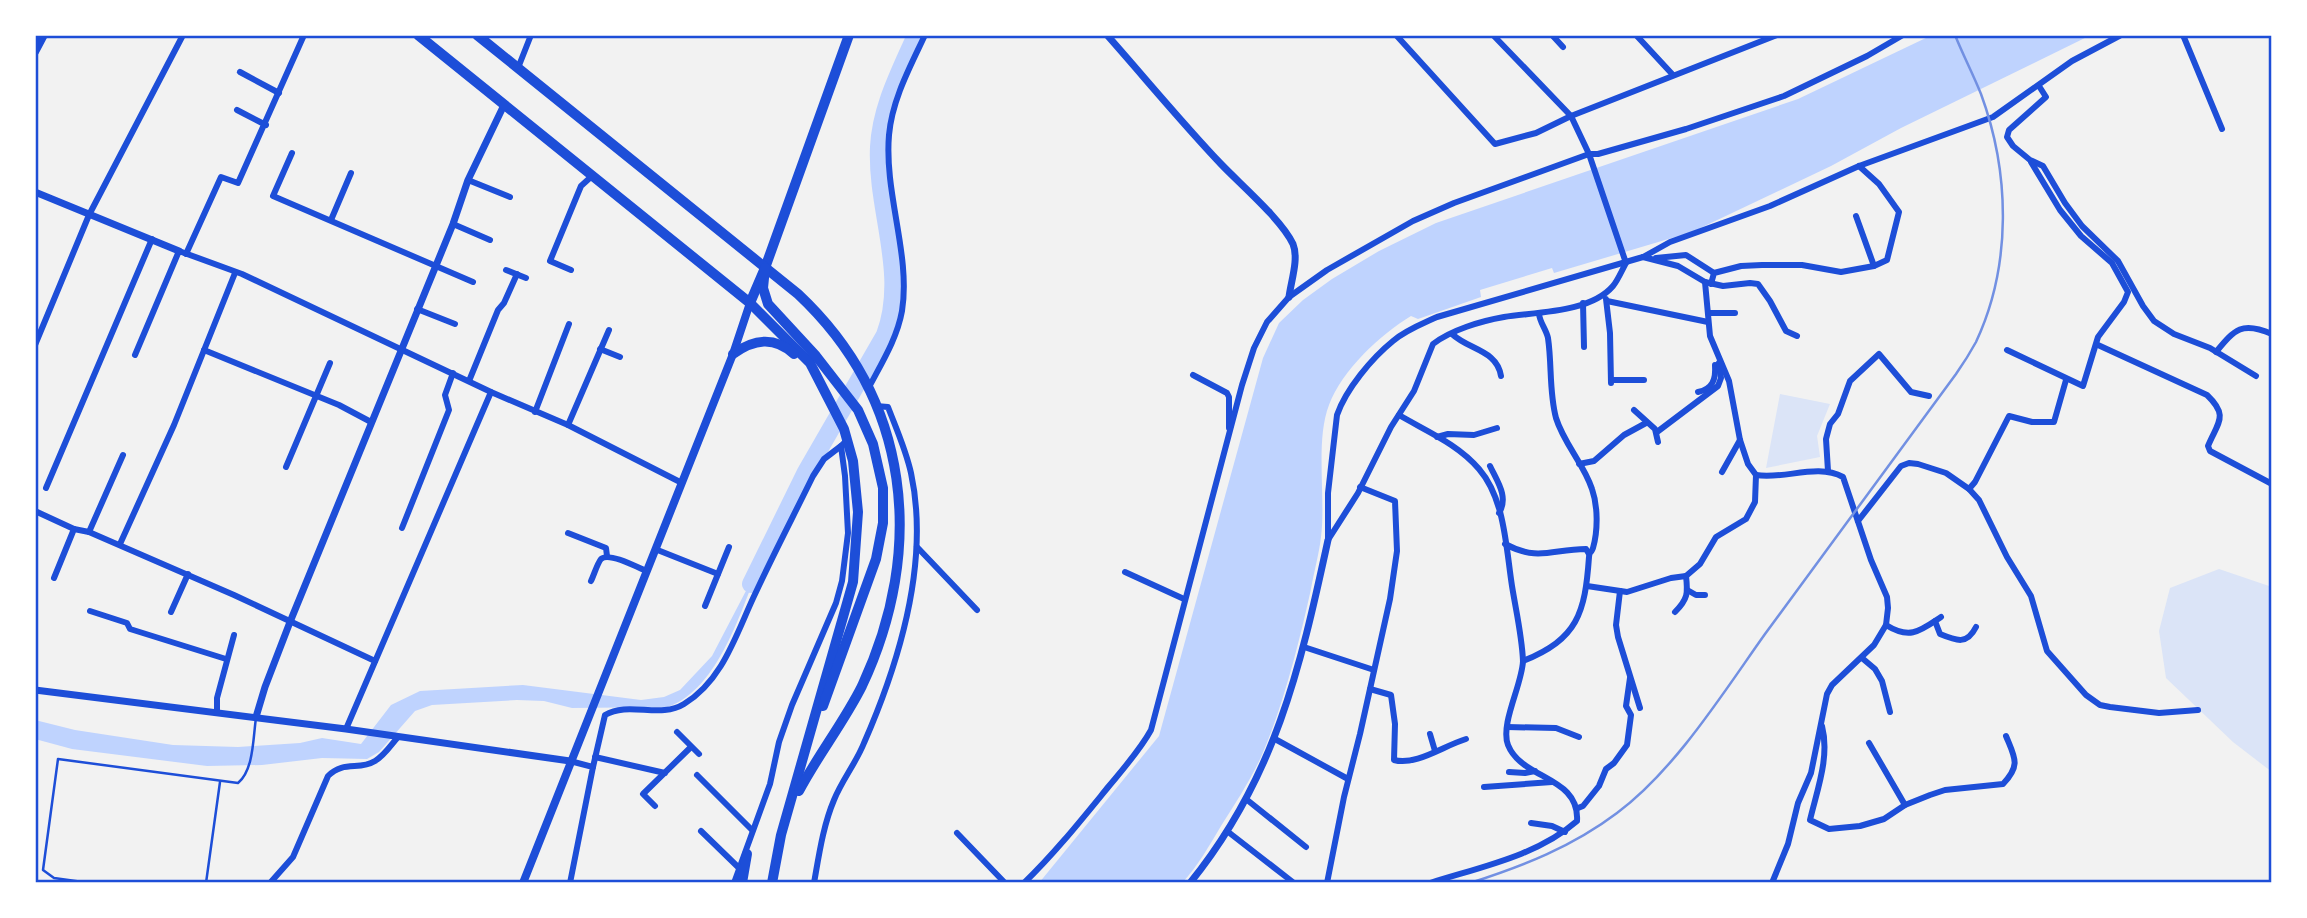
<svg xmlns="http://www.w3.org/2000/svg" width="2307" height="918" font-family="Mulish,sans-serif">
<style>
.green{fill:#dbe4f7}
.water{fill:#bfd3fe}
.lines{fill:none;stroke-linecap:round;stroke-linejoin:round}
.river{stroke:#bfd3fe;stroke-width:18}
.service{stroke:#1d4ed8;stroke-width:2.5}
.minor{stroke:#1d4ed8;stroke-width:6}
.tertiary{stroke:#1d4ed8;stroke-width:7}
.secondary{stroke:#1d4ed8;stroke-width:8}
.primary{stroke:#1d4ed8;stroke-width:10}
.trunk{stroke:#1d4ed8;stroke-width:10}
.rail{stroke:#7290e2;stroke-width:2.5}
.neatline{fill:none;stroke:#1d4ed8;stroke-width:2.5}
</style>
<rect width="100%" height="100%" fill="#f2f2f2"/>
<!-- green -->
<g class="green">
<path d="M1780,394l50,10 -13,32 3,21 -54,11z"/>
<path d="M2219,569l53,18v185l-39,-30 -67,-64 -7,-47 11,-43z"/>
</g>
<!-- water -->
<g class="water">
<path d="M2091,35l-190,93 -70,38 -139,66 -138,41 -2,-5 -72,22 1,7 -63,22 -7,-3c-31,19 -69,54 -82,89 -14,36 -3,93 -8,132 -2,17 -7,35 -10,52 -12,54 -28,118 -50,168 -11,24 -26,47 -40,69 -12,20 -23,40 -39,57h-143l120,-147 104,-378 16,-35 24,-23 29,-21 47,-28 57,-28 362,-124 132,-63z"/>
<path d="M761,562c-20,47 -41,126 -93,145l-96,1 -28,-7 -27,-1 -85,5 -17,6 -36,41 -12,7 -45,-1 -60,7 -55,1 -135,-17 -37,-10v-19l40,10 98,15 65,2 62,-4 22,-5 39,6 30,-39 29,-14 103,-6 118,15 23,-3 16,-7 32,-34z"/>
</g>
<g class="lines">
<!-- river -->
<path class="river" d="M751,584l55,-112 79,-137c23,-62 -9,-124 -6,-188 2,-40 21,-75 37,-112"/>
<!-- service -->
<g class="service">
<path d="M90,883l-36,-5 -11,-8 15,-111 180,24c16,-13 15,-46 18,-65"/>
<path d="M206,883l14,-101"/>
</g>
<!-- minor -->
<g class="minor">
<path d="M1396,35l99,109 41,-11 35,-17 206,-81"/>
<path d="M1552,35l11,12"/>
<path d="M1636,35l37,40"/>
<path d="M2183,35l39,94"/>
<path d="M518,68l13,-33"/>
<path d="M240,72l39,21"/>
<path d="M2039,86l7,11 -37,33 -2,7 6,9 17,14 13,6 22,37 17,23 36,35 25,45 11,15 20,13 36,14 46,28"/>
<path d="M237,110l29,15"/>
<path d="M292,153l-19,43 200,86"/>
<path d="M468,180l42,17"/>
<path d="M1856,216l18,50"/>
<path d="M331,220l20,-47"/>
<path d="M453,224l37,16"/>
<path d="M186,254l35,-77 17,6 66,-148"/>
<path d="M1643,257l35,9 27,16 18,4 27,-3 8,1 12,17 16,30 11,5"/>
<path d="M1656,258l30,-3 28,18"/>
<path d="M506,270l20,8"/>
<path d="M571,270l-21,-9 31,-75 11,-10"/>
<path d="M1711,284l3,-11 27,-7 21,-1h40l39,7 33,-6 13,-6 12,-48 -20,-28 -20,-18"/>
<path d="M1606,299l4,34 1,50"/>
<path d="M1607,301l101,21"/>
<path d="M1583,303l1,44"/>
<path d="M417,309l38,15"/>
<path d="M1708,313h27"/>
<path d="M1452,334c17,16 45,16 49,42"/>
<path d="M35,345l54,-130 94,-180"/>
<path d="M2098,345l109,50c22,21 11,27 1,51l2,5 62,33"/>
<path d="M600,349l20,8"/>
<path d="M204,350l135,55 32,17"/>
<path d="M2007,350l76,36 15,-49 26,-35 4,-10 -16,-29 -31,-27 -21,-26 -29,-48"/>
<path d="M2216,352c19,-23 26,-31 56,-18"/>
<path d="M135,355l44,-104 63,23 249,118 77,33 112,57"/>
<path d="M1193,375l34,18 2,4v31"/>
<path d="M1611,380h33"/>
<path d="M469,381l29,-71 6,-7 13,-29"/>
<path d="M868,389c13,-25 29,-50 34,-78 9,-56 -18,-117 -13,-176 3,-35 21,-68 36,-100"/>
<path d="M1698,392c15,-3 18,-13 17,-27"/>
<path d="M1634,410l21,19 3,13"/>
<path d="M535,412l34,-88"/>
<path d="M1399,415c27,16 59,29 80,54 26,30 27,79 33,117 4,25 10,50 11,75 -1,24 -23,63 -15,84 14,35 72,31 69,76 -40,35 -97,46 -147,62"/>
<path d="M568,425l41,-95"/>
<path d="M1657,432l61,-46 3,-8 -2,-15"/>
<path d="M1437,437l11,-3 26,1 23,-7"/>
<path d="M1579,464l15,-3 30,-26 22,-12"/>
<path d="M1490,466c7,15 19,31 9,47"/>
<path d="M286,467l44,-104"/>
<path d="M1828,471l-2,-32 4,-15 8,-10 12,-33 29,-27 32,38 18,4"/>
<path d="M1722,472l18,-32"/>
<path d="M1756,475c28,5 61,-12 87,2l28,83 16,37 1,11 -2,17 -12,20 -42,40 -5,9 -16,79 -13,30 -10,41 -16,39"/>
<path d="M46,488l106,-249"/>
<path d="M1969,489l6,-7 34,-66 23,6h22l12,-42"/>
<path d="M35,511l39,18"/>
<path d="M1858,521l43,-55 8,-3 9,1 28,9 23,16 10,11 28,57 24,39 16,55 39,44 14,10 10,2 49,6 39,-3"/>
<path d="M402,528l47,-118 -4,-15 8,-22"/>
<path d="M89,532l34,-77"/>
<path d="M568,533l38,15 1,8"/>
<path d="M1328,540v-47l9,-78c9,-26 35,-57 56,-74 13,-11 29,-17 44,-24l206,-60 27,-15 100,-36 89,-40 134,-49 79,-56 49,-26"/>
<path d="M1328,540l30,-47 33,-66 23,-36 19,-47c18,-14 48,-23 71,-27 31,-5 86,-4 109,-31 5,-6 9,-16 13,-23l-37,-109 -18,-38 -78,-81"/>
<path d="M120,544l54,-119 61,-152"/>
<path d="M1505,544c34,18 47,5 81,5l3,5"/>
<path d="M917,547l60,63"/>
<path d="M655,549l63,25"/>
<path d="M1125,572l59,27"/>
<path d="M54,578l20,-49 15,3 145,63 141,66"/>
<path d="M591,581c3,-6 6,-17 10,-22 8,-7 36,8 45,12"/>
<path d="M1587,586l40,6 44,-14 15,-2 14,-12 16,-27 30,-18 9,-17 1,-27 -8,-11 -8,-24 -11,-59 -19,-45 -5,-54"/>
<path d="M1620,591l-4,34 2,12 22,71"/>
<path d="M1689,591l7,4h9"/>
<path d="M705,606l24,-59"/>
<path d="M90,611l37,12 3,6 96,30"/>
<path d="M171,612l17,-38"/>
<path d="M1675,612c13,-13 13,-19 11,-36"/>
<path d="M1935,621l5,13c17,7 27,11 36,-7"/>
<path d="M1886,625c24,15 34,6 55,-8"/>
<path d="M1304,647l70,23"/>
<path d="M1862,658l13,11 7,12 8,31"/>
<path d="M1523,661c55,-22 62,-48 66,-104 1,-8 1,-1 4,-9 5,-17 5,-42 -1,-59 -8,-25 -28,-45 -36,-71 -7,-26 -4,-53 -8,-80 -2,-9 -8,-15 -9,-24"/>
<path d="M1370,689l21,6 4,29 -1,36c22,6 49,-14 72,-21"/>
<path d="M217,712v-14l17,-63"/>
<path d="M1822,726c8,31 -5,64 -12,94l19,9 31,-3 24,-7 21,-14 25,-10 15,-5 58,-6c18,-19 12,-26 3,-48"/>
<path d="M1507,727l49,1 23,9"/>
<path d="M346,729l145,-337"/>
<path d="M677,732l22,22"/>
<path d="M1430,734l5,17"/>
<path d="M1275,739l73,40"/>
<path d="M1869,743l36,62"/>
<path d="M595,757l70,16"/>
<path d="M593,767l12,-52c24,-14 55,4 79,-11 40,-24 53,-73 72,-112 18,-39 38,-77 57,-116l11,-17 17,-13"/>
<path d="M1509,772l16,1 10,-2"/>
<path d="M697,775l55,55"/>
<path d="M1484,787l68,-5"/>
<path d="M1246,799l60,48"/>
<path d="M655,806l-12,-12 48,-47"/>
<path d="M1578,808l5,-2 16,-20 7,-17 8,-6 13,-18 4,-30 -5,-9 4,-28"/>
<path d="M1531,823l21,3 13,6"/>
<path d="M701,831l37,36"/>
<path d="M1227,831l67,52"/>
<path d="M957,833l48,50"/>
<path d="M270,883l23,-26 35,-81c16,-16 31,-5 47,-15 9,-5 16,-16 23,-24"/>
<path d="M570,883l23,-116 -23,-6"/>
<path d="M734,883l36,-99 9,-42 13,-37 44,-102 6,-22 6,-48 -3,-57 -4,-30 6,-6"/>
<path d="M814,883c5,-28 9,-57 20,-83 8,-20 22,-37 30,-57 35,-80 66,-182 47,-270 -5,-23 -15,-45 -23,-66l-12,-1"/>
<path d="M1024,883c31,-30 58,-64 85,-97 15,-18 31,-36 42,-56l91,-345 12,-37 13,-26 22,-25 38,-27 86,-49 41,-18 135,-49h9l88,-25 98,-33 83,-40 36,-21"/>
<path d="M1327,883l17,-86 16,-63 30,-135 7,-48 -2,-50 -35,-14"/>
</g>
<!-- tertiary -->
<g class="tertiary">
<path d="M1107,35c38,43 75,88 114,129 19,20 61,56 72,80 6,15 -2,37 -4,53"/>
<path d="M35,192l144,59"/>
<path d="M35,690l311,39 224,32"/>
<path d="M256,717l9,-30 25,-65 163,-398 15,-44 36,-75"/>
<path d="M1190,883c85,-105 110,-214 138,-343"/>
</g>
<!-- secondary -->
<g class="secondary">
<path d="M35,52l9,-17"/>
<path d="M523,883l210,-529 17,-51"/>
</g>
<!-- primary -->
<path class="primary" d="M750,303l15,-35 84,-233"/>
<!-- trunk -->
<g class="trunk">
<path d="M418,35l332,268 60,60 34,66 9,32 5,51 -5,70 -72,253 -9,48"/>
<path d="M477,35l321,259c113,106 128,255 64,392 -18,36 -44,69 -63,105"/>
<path d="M765,268l-2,20 5,16 48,52 42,54 15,34 10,44v35l-7,36 -53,147"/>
<path d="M733,354c21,-15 41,-18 61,0"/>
<path d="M742,883l5,-29"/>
</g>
<!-- rail -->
<path class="rail" d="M1470,883c53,-17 102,-36 147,-70 58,-43 106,-120 148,-179 64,-87 127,-173 191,-260 7,-10 14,-21 20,-32 36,-77 34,-169 5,-248 -8,-20 -18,-39 -26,-59"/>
</g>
<!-- border -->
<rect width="2307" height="918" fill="none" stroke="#ffffff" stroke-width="74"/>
<rect x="37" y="37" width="2233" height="844" class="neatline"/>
</svg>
